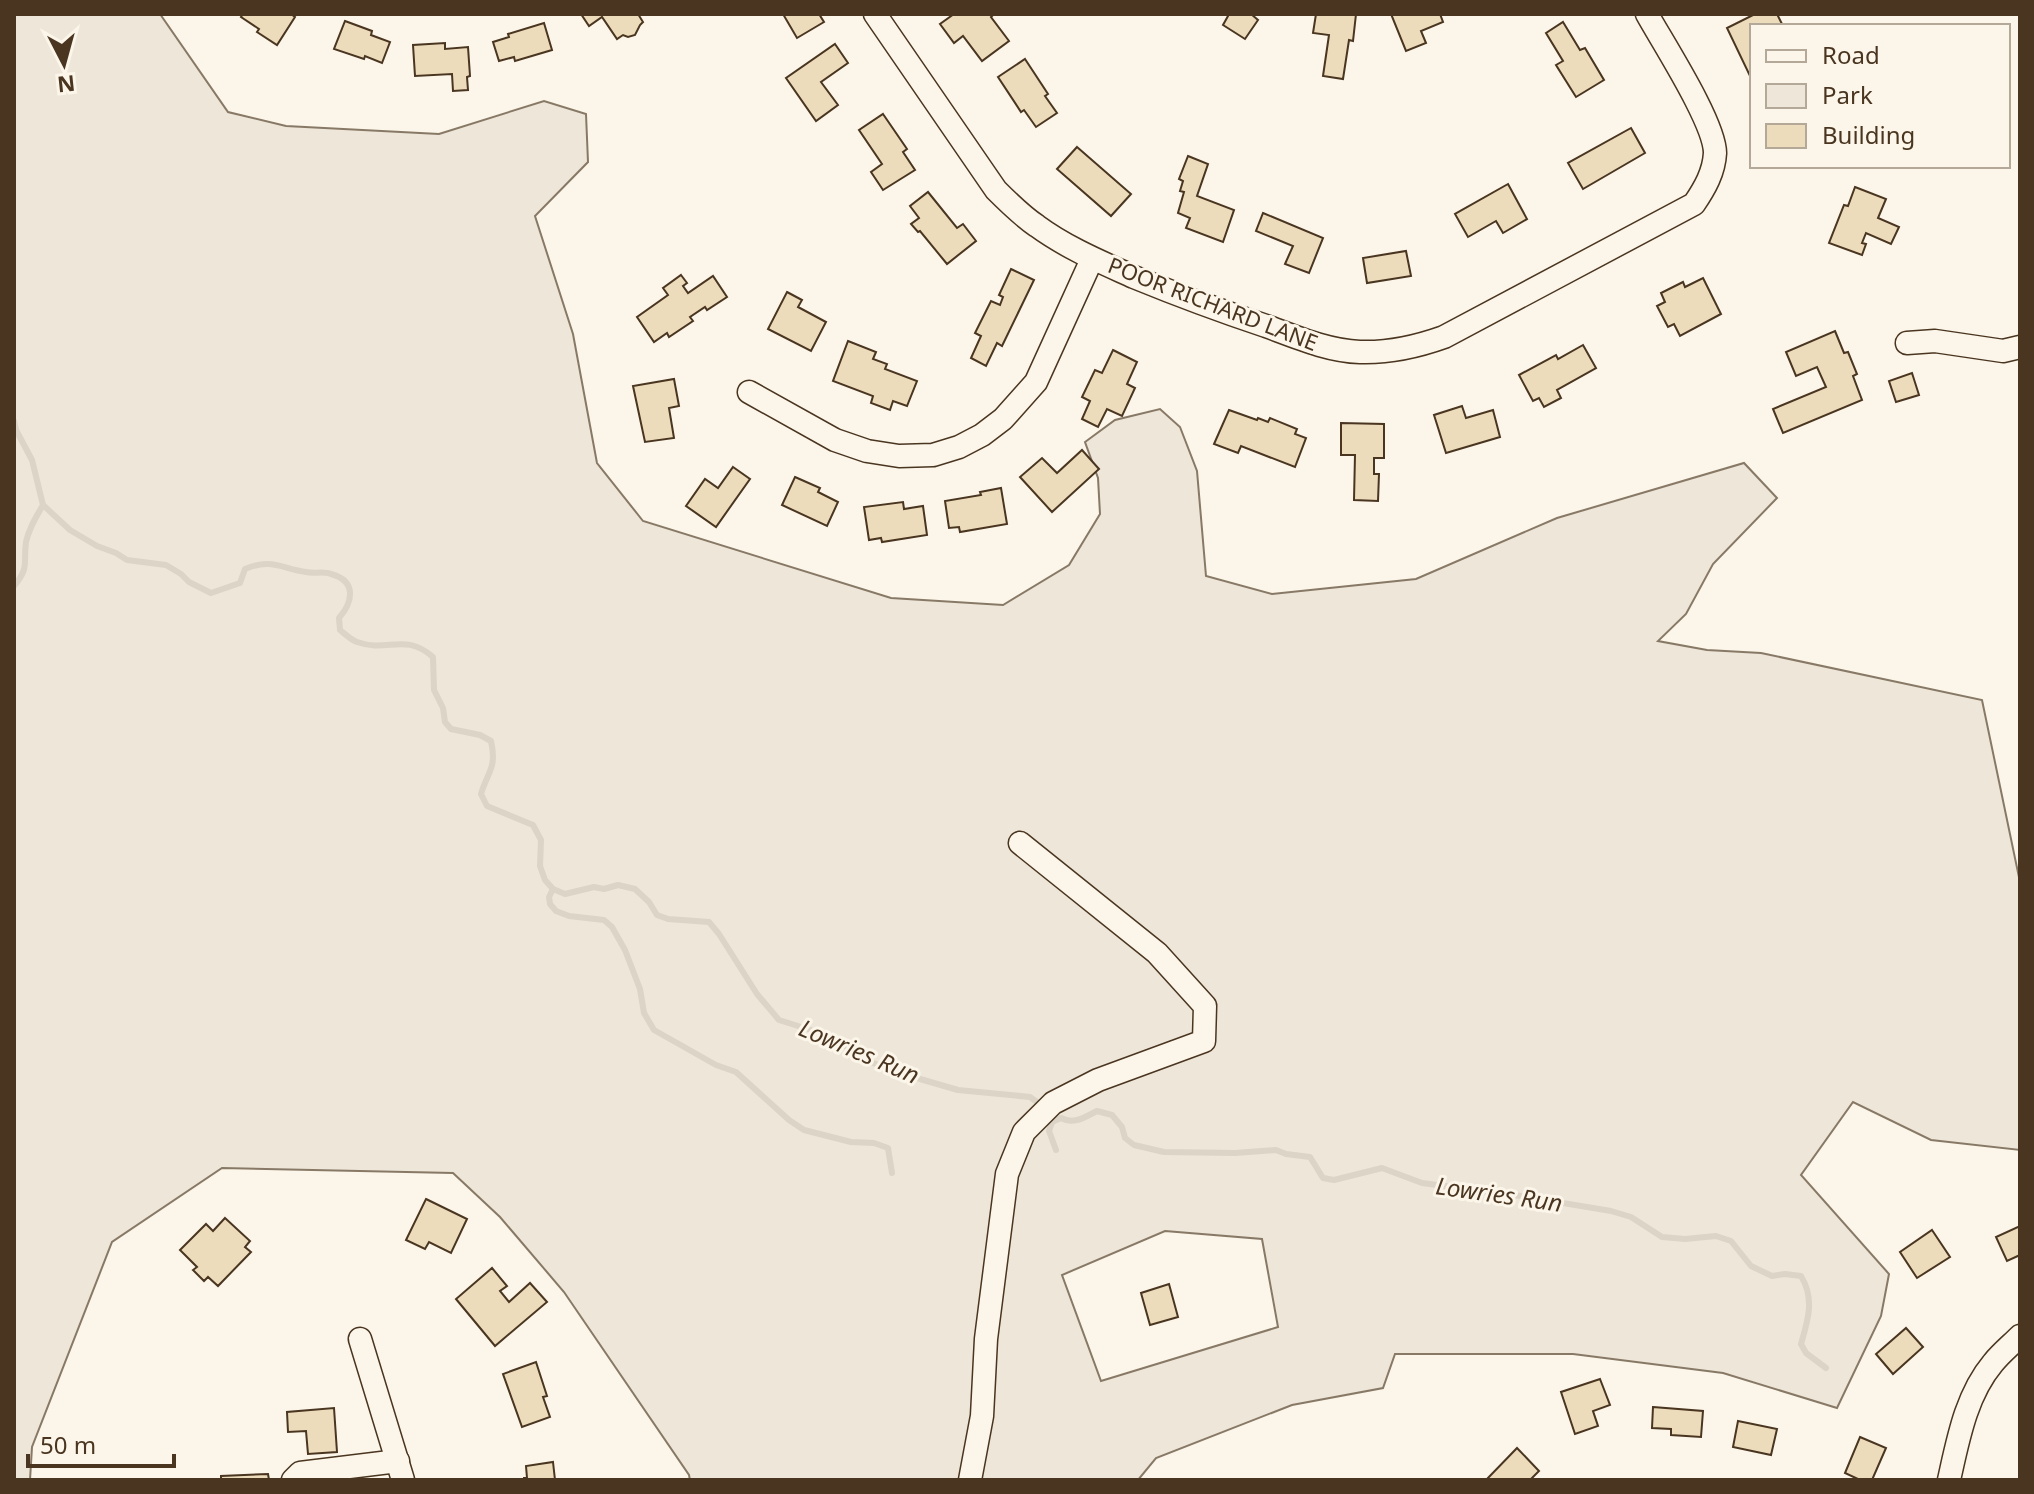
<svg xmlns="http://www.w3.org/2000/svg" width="2034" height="1494" font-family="'Noto Sans',sans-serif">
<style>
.green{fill:#ede6d9;stroke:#887966;stroke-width:2;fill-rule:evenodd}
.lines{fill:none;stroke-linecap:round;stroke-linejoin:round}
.stream{stroke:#dcd4c6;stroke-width:6}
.building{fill:#ecdcbc;stroke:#4a3520;stroke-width:2}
.minor-casing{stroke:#4a3520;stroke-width:25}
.minor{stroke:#fbf6e9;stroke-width:22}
.labels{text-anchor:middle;stroke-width:6;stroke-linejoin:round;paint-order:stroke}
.street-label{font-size:22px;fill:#4a3520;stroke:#fbf6e9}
.water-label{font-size:24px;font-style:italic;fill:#4a3520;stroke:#fbf6e9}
</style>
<rect width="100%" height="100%" fill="#fbf6e9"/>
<!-- green -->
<path class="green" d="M14,14h146l68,98 58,14 153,8 105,-33 42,13 2,48 -53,54 38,118 24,129 46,58 248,77 112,7 66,-40 31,-51 -2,-36 -13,-36 30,-22 45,-11 20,18 17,44 9,105 66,18 144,-15 141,-61 187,-55 33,35 -64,66 -27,50 -28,27 49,9 54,3 221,47 38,182v268l-89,-10 -78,-38 -52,73 88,99 -8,42 -44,92 -114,-35 -150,-19h-178l-12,34 -91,17 -136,53 -18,22h-448l-1,-5 -125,-183 -64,-75 -47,-44 -231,-5 -110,74 -80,205 -2,33h-16zM1165,1231l97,8 16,88 -177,54 -39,-106z"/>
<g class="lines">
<!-- stream -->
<g class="stream">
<path d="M14,421l2,9 16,30 11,45 27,25 27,16 19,7 11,7 39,5 15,9 8,8 22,11 29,-10 5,-14c25,-11 36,-1 61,3 8,2 18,-1 25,2 26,7 22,28 8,44l1,12c5,4 11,10 17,12 31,11 47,-10 76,15l1,33 9,18 2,14 6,7 29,6 11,6c6,27 -3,30 -10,53l6,12 46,19 8,15 -1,26 5,14 8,9 12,5 29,-7 10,2 14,-4 17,4 14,13 8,13 11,4 41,3 10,12 38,60 22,26 51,16 37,25 53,18 38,11 72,7 11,8"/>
<path d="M14,586c16,-19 9,-23 12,-44 3,-14 10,-25 17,-37"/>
<path d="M553,889l-4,8 1,7 6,7 13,5 35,4 8,7 13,23 15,39 4,24 10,17 62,35 20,7 53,48 15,10 47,12 23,1 14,5 4,25"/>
<path d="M1052,1122l9,-4c13,7 24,-1 36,-7l15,4 10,12 3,11 9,7 30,7 71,1 41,-3 10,4 24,3 13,21 11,2 48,-12 40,15 99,13 90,15 20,6 31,20 23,2 31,-3 15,5 20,25 21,10 13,-2 16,2c14,23 7,44 0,68l5,9 20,15"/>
<path d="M1052,1122l-3,9 7,19"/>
</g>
</g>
<!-- building -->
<g class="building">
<path d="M243,14h48l4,3 -18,28 -20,-13 2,-3 -18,-12z"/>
<path d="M581,14h57l5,8 -3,3 -5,10 -7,2 -5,-2 -6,4 -15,-22 -13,9z"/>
<path d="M783,14h36l5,8 -27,16z"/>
<path d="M954,14h40l-3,3 18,24 -27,20 -19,-25 -9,7 -14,-19z"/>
<path d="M1225,14h26l7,6 -13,19 -22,-14 5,-9z"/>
<path d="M1316,14h40l-3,27 -4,-1 -6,39 -20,-3 6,-41 -16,-2z"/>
<path d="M1391,14h49l3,8 -22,9 5,12 -20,8z"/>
<path d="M1755,14h22l6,12h-31v49l-2,1 -23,-48z"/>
<path d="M345,21l27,10 -1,4 19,7 -8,21 -17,-7 -1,3 -30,-10z"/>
<path d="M1563,22l17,28 5,-2 19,32 -28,17 -20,-32 7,-4 -17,-28z"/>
<path d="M544,23l8,27 -37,11 -1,-4 -15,4 -6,-19 16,-5 -1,-3z"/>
<path d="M445,43v6l23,-2 2,29 -3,1 1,13 -15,1 -1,-17 -37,2 -2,-31z"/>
<path d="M835,44l13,19 -27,19 17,23 -22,16 -30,-43z"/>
<path d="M1025,59l23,35 -3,2 12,17 -21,14 -12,-17 -3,2 -23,-35z"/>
<path d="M883,114l24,35 -4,3 12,18 -32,20 -12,-18 11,-8 -23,-34z"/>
<path d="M1631,128l14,25 -62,36 -15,-26z"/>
<path d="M1077,147l54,47 -20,22 -54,-47z"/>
<path d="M1188,156l20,8 -11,32 37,14 -11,32 -37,-14 4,-10 -12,-5 6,-21 -4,-1 3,-10 -4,-2z"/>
<path d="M1508,184l19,35 -24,14 -7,-12 -28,16 -13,-23z"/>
<path d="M1855,187l31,12 -8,19 21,9 -8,17 -25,-11 -4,10 4,1 -4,11 -33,-12 15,-38 4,1z"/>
<path d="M928,192l29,36 6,-4 13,17 -29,23 -27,-33 -2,1 -7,-8 8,-6 -9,-12z"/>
<path d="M1263,213l60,25 -14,35 -24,-9 8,-18 -37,-15z"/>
<path d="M1406,251l5,25 -44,7 -4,-25z"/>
<path d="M1011,269l23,11 -32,66 -5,-3 -11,23 -15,-8 10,-22 -6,-3 16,-32 9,4 3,-8 -4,-2z"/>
<path d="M681,275l6,8 -4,3 5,7 25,-17 14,21 -20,13 -2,-3 -15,10 3,4 -24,16 -2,-4 -13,9 -17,-25 31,-22 -5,-7z"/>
<path d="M1703,278l18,36 -41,22 -6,-12 -6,3 -11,-21 8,-4 -4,-9 22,-11 2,5z"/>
<path d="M787,292l15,8 -4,7 28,15 -15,29 -43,-22z"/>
<path d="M1835,331l9,22 4,-1 9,22 -4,2 9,24 -79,33 -10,-24 53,-22 -9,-20 -21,9 -10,-24z"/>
<path d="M848,341l28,11 -3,7 14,5 -2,5 32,12 -10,25 -14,-5 -3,9 -19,-7 2,-7 -40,-15z"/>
<path d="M1583,345l13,23 -39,22 4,8 -17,9 -5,-9 -6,3 -14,-26 37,-20 2,4z"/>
<path d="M1113,350l24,12 -10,22 8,4 -13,28 -15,-7 -9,18 -16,-8 8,-18 -8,-4 13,-27 7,3z"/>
<path d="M1912,373l7,22 -23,7 -7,-21z"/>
<path d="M674,379l5,27 -10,2 5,30 -29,4 -12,-56z"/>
<path d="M1462,406l4,12 27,-8 7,27 -54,16 -12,-38z"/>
<path d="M1229,410l28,10 1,-2 10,4 2,-4 27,11 -2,5 11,4 -11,29 -54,-21 -3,7 -24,-9z"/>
<path d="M1341,423l43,1v34h-10v16h5l-1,27 -24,-1 1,-45h-14z"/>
<path d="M1082,450l17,19 -47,43 -32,-35 22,-19 15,15z"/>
<path d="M733,467l17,12 -34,48 -30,-21 19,-27 13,9z"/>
<path d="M795,477l25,11 -2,4 20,10 -11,24 -45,-21z"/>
<path d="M1001,488l6,36 -47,8 -1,-5 -10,1 -4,-27 36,-6 -1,-3z"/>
<path d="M903,502l1,7 19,-3 4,29 -45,7 -1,-4 -12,2 -5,-33z"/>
<path d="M426,1199l41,20 -16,34 -22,-11 -4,7 -19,-9z"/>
<path d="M225,1218l25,23 -5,6 6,5 -33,34 -10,-9 -4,4 -11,-11 4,-3 -17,-17 26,-26 7,7z"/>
<path d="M2020,1226v29l-13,6 -11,-24z"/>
<path d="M1932,1230l18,27 -33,21 -17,-26z"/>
<path d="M492,1268l15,18 -7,5 9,11 21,-19 17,19 -52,44 -39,-47z"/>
<path d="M1169,1284l9,33 -28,8 -9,-32z"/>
<path d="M1906,1328l17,19 -30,27 -17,-20z"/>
<path d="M536,1362l11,34 -4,1 7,20 -28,10 -19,-53z"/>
<path d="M1600,1379l10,26 -17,6 5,15 -23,8 -14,-42z"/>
<path d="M1653,1407l50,4 -2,26 -30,-2v-6l-19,-1z"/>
<path d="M334,1408l3,44 -29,2 -2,-23 -18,1 -1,-20z"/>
<path d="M1738,1421l39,8 -6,26 -38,-8z"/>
<path d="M1860,1437l26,11 -14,32h-12l-15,-7z"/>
<path d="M1517,1448l22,23 -9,9h-44z"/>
<path d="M553,1462l2,18h-31v-2h3l-1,-12z"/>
<path d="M268,1474l1,6h-48v-4z"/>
</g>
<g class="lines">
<defs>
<g id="minor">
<path d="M875,14l121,176c13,13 26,26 41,36 30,22 64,36 97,51 44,18 87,34 132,49 30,11 62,25 94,26 29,1 56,-5 84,-15l250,-133c11,-16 20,-32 21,-51 0,-30 -52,-110 -68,-139"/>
<path d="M1907,343l28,-2 68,10 17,-4"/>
<path d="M749,392l86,48 32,11 32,5 34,-1 26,-8 23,-12 21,-16 33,-37 56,-123"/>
<path d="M360,1339l43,141"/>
<path d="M293,1480l7,-7 98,-12"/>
<path d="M970,1480l12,-64 4,-77 21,-165 17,-42 29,-29 45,-23 106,-39 1,-35 -48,-53 -137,-110"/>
<path d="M1949,1480c9,-40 17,-85 44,-117 8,-10 18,-18 27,-27"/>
</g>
</defs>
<!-- minor casing -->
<use href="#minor" class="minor-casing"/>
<!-- minor -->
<use href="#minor" class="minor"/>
</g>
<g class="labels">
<!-- street labels -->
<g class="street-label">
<text transform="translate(1213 304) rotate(21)" y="8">POOR RICHARD LANE</text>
</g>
<!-- water labels -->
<g class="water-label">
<text transform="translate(859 1052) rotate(23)" y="8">Lowries Run</text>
<text transform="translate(1499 1195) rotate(8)" y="8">Lowries Run</text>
</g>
</g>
<!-- border -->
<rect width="2034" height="1494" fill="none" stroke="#4a3520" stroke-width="32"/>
<!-- legend -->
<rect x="1750" y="24" width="260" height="144" fill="#fbf6e9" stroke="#b4a999" stroke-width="2"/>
<rect x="1766" y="50" width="40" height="12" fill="#fbf6e9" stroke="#b4a999" stroke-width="2"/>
<text x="1822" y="64" font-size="24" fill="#4a3520">Road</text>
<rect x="1766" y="84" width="40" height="24" fill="#ede6d9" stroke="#b4a999" stroke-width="2"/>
<text x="1822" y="104" font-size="24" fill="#4a3520">Park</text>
<rect x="1766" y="124" width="40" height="24" fill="#ecdcbc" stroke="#b4a999" stroke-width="2"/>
<text x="1822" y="144" font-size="24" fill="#4a3520">Building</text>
<!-- north arrow -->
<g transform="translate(64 64) rotate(174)" stroke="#fbf6e9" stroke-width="6" paint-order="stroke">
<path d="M0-6L14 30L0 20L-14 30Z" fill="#4a3520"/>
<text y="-12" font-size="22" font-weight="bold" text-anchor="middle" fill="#4a3520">N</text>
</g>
<!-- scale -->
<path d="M28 1454v12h146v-12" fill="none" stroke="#4a3520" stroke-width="4"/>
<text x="40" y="1454" font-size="24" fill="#4a3520" stroke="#fbf6e9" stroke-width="6" paint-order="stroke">50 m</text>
</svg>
